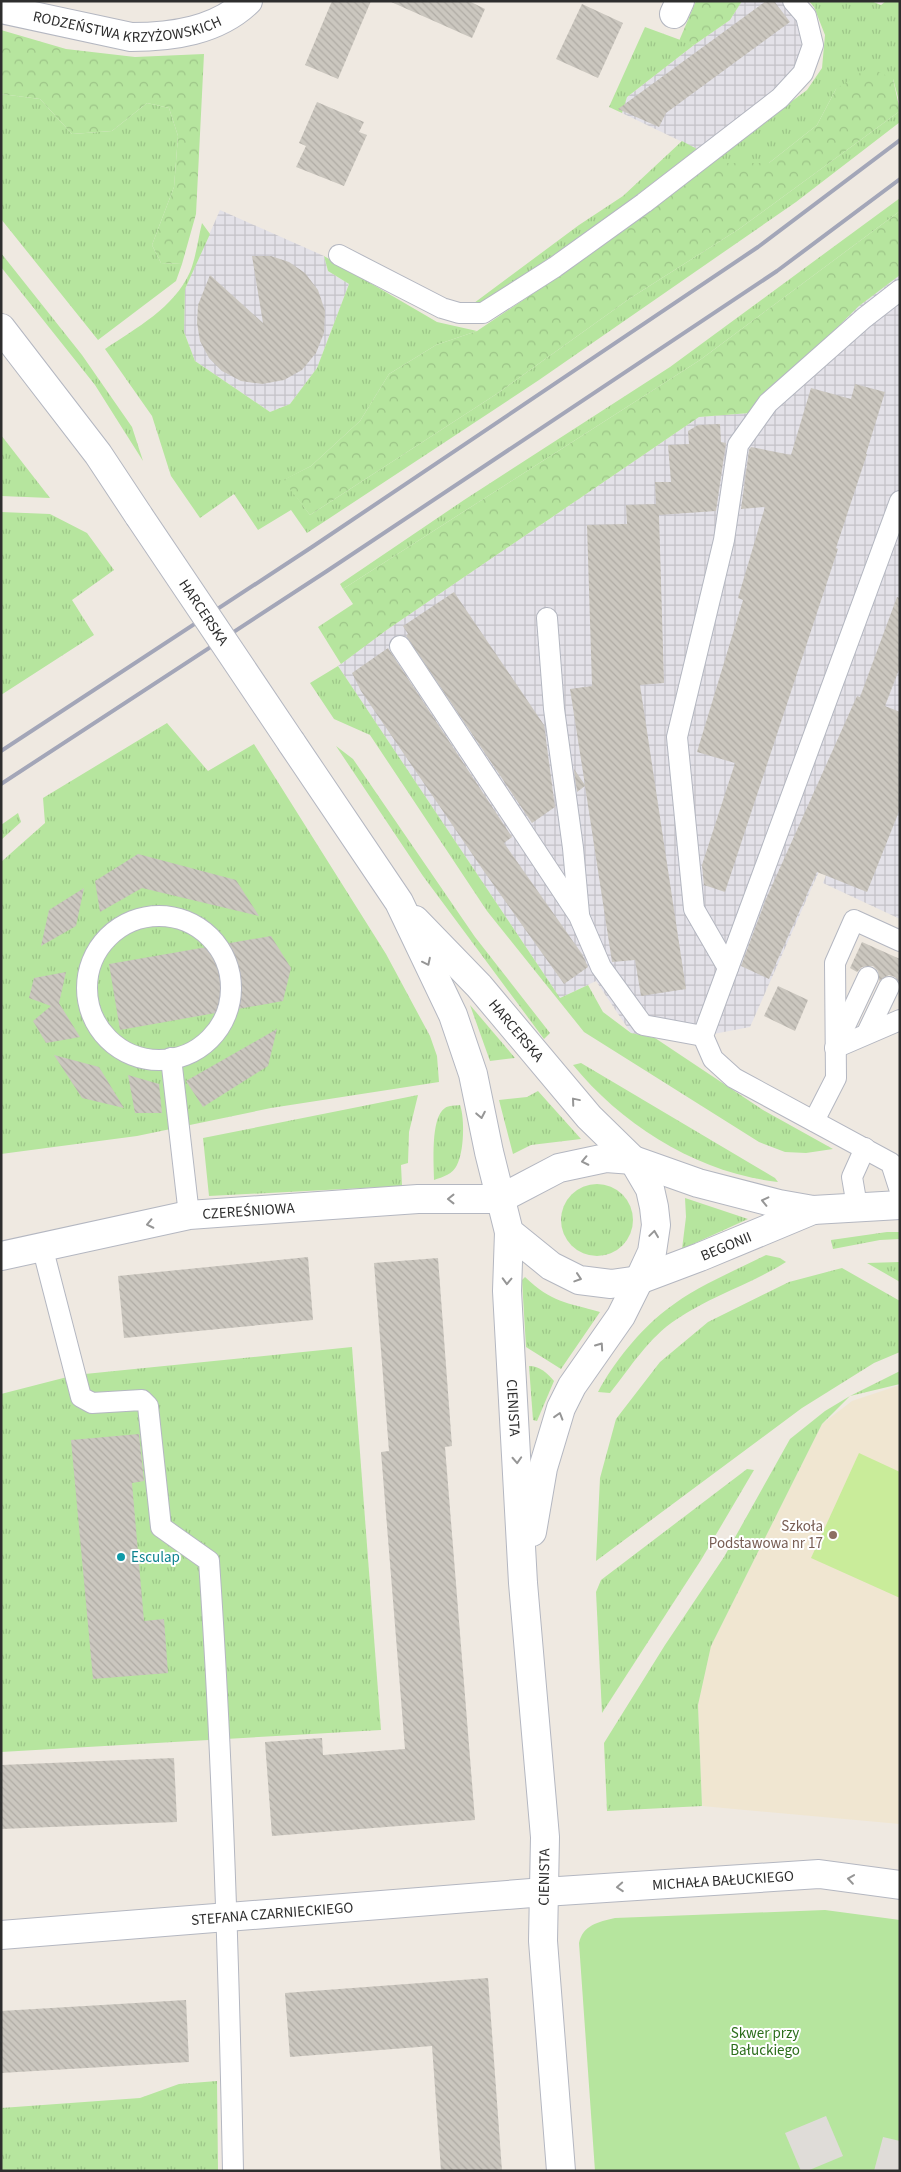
<svg xmlns="http://www.w3.org/2000/svg" width="901" height="2172" font-family="'Source Sans 3',sans-serif">
<style>
.industrial{fill:url(#industrial-grid)}
.education{fill:#f0e6d1}
.grass{fill:url(#grass-tufts)}
.forest{fill:url(#forest-crowns)}
.park{fill:#b6e59e}
.pitch{fill:#c9ec9a}
.plaza{fill:#dfdcd8}
.building{fill:url(#building-back-hatch)}
.lines{fill:none;stroke-linecap:round;stroke-linejoin:round}
.service-casing{stroke:#b4b7c1;stroke-width:22}
.minor-casing{stroke:#b4b7c1;stroke-width:30}
.tertiary-casing{stroke:#b4b7c1;stroke-width:30}
.service{stroke:#fff;stroke-width:20}
.minor{stroke:#fff;stroke-width:28}
.tertiary{stroke:#fff;stroke-width:28}
.rail{stroke:#a3a6b8;stroke-width:4}
.tertiary-bridge-casing{stroke:#b4b7c1;stroke-width:30;stroke-linecap:butt}
.tertiary-bridge{stroke:#fff;stroke-width:28}
.oneway{stroke:#969696}
.education-dot{fill:#8d6e63;stroke:#fff;stroke-width:2}
.culture-dot{fill:#0f9aa8;stroke:#fff;stroke-width:2}
.labels{text-anchor:middle;stroke-width:4;stroke-linejoin:round;paint-order:stroke}
.street-label{font-size:15px;fill:#2e2e2e;stroke:#fff}
.education-label{font-size:15px;fill:#785e54;stroke:#fff;text-anchor:end}
.culture-label{font-size:15px;fill:#0d838f;stroke:#fff;text-anchor:start}
.park-label{font-size:15px;fill:#2c6e1b;stroke:#fff}
</style>
<defs>
<pattern id="industrial-grid" width="8" height="8" patternUnits="userSpaceOnUse" patternTransform="scale(1.25)"><rect width="8" height="8" fill="#e3e1e8"/><path d="M0 4h8M4 0v8" fill="none" stroke="#c3c1c7"/></pattern>
<pattern id="grass-tufts" width="24" height="20" patternUnits="userSpaceOnUse" patternTransform="scale(1.25)"><rect width="24" height="20" fill="#b6e59e"/><path d="M3 7l-1-3M5 7V3M7 7l1-3M15 17l-1-3M17 17v-4M19 17l1-3" fill="none" stroke="#9dc588"/></pattern>
<pattern id="forest-crowns" width="20" height="18" patternUnits="userSpaceOnUse" patternTransform="scale(1.25)"><rect width="20" height="18" fill="#b6e59e"/><path d="M2 6a3 3 0 1 1 6 0M12 15a3 3 0 1 1 6 0" fill="none" stroke="#9dc588"/></pattern>
<pattern id="building-back-hatch" width="6" height="6" patternUnits="userSpaceOnUse" patternTransform="scale(1.25)"><rect width="6" height="6" fill="#cbc7bf"/><path d="M-1 5l2 2M0 0l6 6M5-1l2 2" fill="none" stroke="#afaba4"/></pattern>
</defs>
<rect width="100%" height="100%" fill="#efe9e1"/>
<!-- industrial -->
<g class="industrial">
<path d="M742,1h41l18,23 1,31 -12,23 -93,71 -75,-36 5,-16 67,-52 36,-25z"/>
<path d="M220,210l104,46 4,15 21,13 -32,84 -27,36 -20,8 -75,-51 -11,-29 1,-43z"/>
<path d="M900,275v644l-77,-36 64,-165 -137,309 -47,9 -48,2 -24,-5 -35,-52 -36,17 -222,-332 50,-37 311,-212 51,-4 109,-107z"/>
</g>
<!-- education -->
<path class="education" d="M900,1385v439l-198,-18 -4,-101 13,-59 111,-222 30,-23z"/>
<!-- grass -->
<g class="grass">
<path d="M809,1h62l10,4 5,-4h14v104l-7,-26 -57,10 -19,36 -48,38h-61l99,-73 15,-22 3,-33 -11,-28z"/>
<path d="M645,27l49,18 -67,52 -5,16 -13,-6z"/>
<path d="M1,94l39,5 32,35 40,-3 35,-28 22,5 9,28 -4,51 -22,58 9,18 21,1 -6,17 -78,59 -97,-121z"/>
<path d="M900,111v11l-104,80 -257,178 -232,153 -16,-23 -33,20 -24,-36 -34,24 -29,-42 -19,-60 -47,-67c31,-21 69,-41 85,-77 6,-15 8,-33 12,-49l8,11 -25,55 -1,43 11,29 75,51 20,-8 27,-36 32,-84 -21,-13 -4,-15 113,66 40,9 -41,14 -47,29 -29,47 -49,45 -27,14 26,35 188,-122 131,-94 110,-70z"/>
<path d="M682,141l15,8 -89,68 -116,81 -22,8 109,-81 44,-29z"/>
<path d="M900,198v13l-200,149 -357,229 -3,-5 124,-84 206,-133z"/>
<path d="M1,253l81,102 50,72 11,34 -48,-76 -94,-118z"/>
<path d="M1,435l49,63 -49,-2z"/>
<path d="M1,512l49,2 37,19 27,37 -42,30 22,35 -93,60z"/>
<path d="M338,666l222,332 28,-13 15,27 28,21 24,5 108,72 70,39 -27,4 -21,-1 -26,-10 -175,-110 -97,-121 -117,-176 -36,-16 -24,-36z"/>
<path d="M167,723l41,48 46,-27 132,210 44,82 7,20 2,26 -168,26 -134,28 -136,18v-292l44,-39 -2,-25z"/>
<path d="M336,746l17,13 122,178 75,96 -6,6 -121,-163z"/>
<path d="M18,813l3,9 -20,18v-15z"/>
<path d="M470,1005l45,53 -25,3z"/>
<path d="M581,1063l194,115 3,4c-80,-9 -155,-56 -205,-117z"/>
<path d="M538,1091l43,48 -50,6 -18,9 -14,-54 28,-3z"/>
<path d="M418,1095l-9,37 -1,31 -7,2 1,21 -193,10 -6,-58z"/>
<path d="M460,1105c5,14 4,47 -3,60 -4,9 -14,12 -23,15 0,-15 -4,-62 11,-72 4,-3 10,-2 15,-3z"/>
<circle cx="597" cy="1220" r="36"/>
<path d="M685,1198l63,21 -66,30 4,-32z"/>
<path d="M887,1232h13v7l-20,1 -47,9 -2,-9z"/>
<path d="M766,1255l14,3 6,4c-35,22 -75,34 -109,57 -28,18 -47,49 -67,74l-12,-1c16,-30 41,-61 68,-82 29,-23 66,-38 100,-55z"/>
<path d="M900,1262v20l-33,-19z"/>
<path d="M842,1268l58,33v51l-26,11 -72,45 -206,153 4,-83 16,-59 44,-57 48,-40 81,-40z"/>
<path d="M525,1277c27,26 41,25 75,35l-39,57 -35,-22 -4,-67z"/>
<path d="M352,1347l29,383 -380,22v-358l74,-19z"/>
<path d="M529,1366c11,0 18,7 25,15l-17,40 -4,-1z"/>
<path d="M900,1371v13l-50,12 -28,28 -111,222 -13,59 4,101 -95,5 -3,-68 61,-98 59,-88 66,-118 35,-28 25,-15z"/>
<path d="M747,1469l7,1 -53,90 -99,153 -6,-121 5,-12z"/>
<path d="M217,2081l1,90h-217v-63l139,-10 39,-14z"/>
</g>
<!-- forest -->
<g class="forest">
<path d="M696,1h46l-12,19 -36,25 -15,-4z"/>
<path d="M1,30l65,19 69,8 69,-3 -8,160 -14,50 -21,-1 -9,-18 22,-58 4,-51 -9,-28 -22,-5 -35,28 -40,3 -32,-35 -39,-5z"/>
<path d="M869,67l24,12 7,32 -161,118 -110,70 -131,94 -188,122 -27,-35 28,-14 49,-45 29,-47 47,-29 41,-14 79,-53 152,-115h61l48,-38 19,-36z"/>
<path d="M900,211v64l-41,31 -109,107 -51,4 -311,212 -47,35 -23,-37 35,-23 -10,-15 357,-229z"/>
</g>
<!-- park -->
<path class="park" d="M825,1910l75,10v251h-305l-16,-228c4,-18 19,-21 36,-25z"/>
<!-- pitch -->
<path class="pitch" d="M859,1453l41,19v126l-89,-40z"/>
<!-- plaza -->
<g class="plaza">
<path d="M826,2116l17,40 -36,15h-6l-16,-38z"/>
<path d="M883,2137l17,4v30h-26z"/>
</g>
<!-- building -->
<g class="building">
<path d="M332,1h39l-33,78 -33,-14z"/>
<path d="M389,1h80l16,8 -13,29z"/>
<path d="M766,1h8l16,21 -124,91 -7,14 -41,-18z"/>
<path d="M582,4l41,19 -25,55 -42,-19z"/>
<path d="M317,102l47,20 -5,10 8,3 -23,51 -48,-19 10,-21 -7,-3z"/>
<path d="M252,256h19l18,6 16,11 13,17 7,21 -1,22 -8,20 -14,17 -18,10 -22,4 -21,-3 -19,-10 -13,-13 -9,-17 -3,-18 1,-18 12,-30 53,48z"/>
<path d="M855,384l30,8 -19,62h1l-31,94 2,1 -113,343 -21,-7 -2,-20 33,-102 -38,-11 46,-152 -5,-2 27,-91 -24,2 8,-59 2,-3 40,8 20,-67 40,11z"/>
<path d="M720,424l1,18 5,1 -10,68 -57,4 5,168 -24,2 46,304 -45,7 -6,-36 -23,2 -27,-176 -8,6 -3,-23 11,16 -15,-96 22,-3 -5,-161 40,-1 -1,-19 30,-1 -1,-22h16l-3,-37 21,-1 -1,-13 10,-6z"/>
<path d="M454,592l90,133 11,82 -23,16 -126,-187 2,-2 -5,-8z"/>
<path d="M897,597l3,1v69l-15,39 15,6v97l-33,83 -50,-20 -48,107 -28,-13 25,-67 91,-203 3,1z"/>
<path d="M388,648l124,189 -8,6 78,111 6,13 -24,17 -81,-114 -122,-179 -9,-18z"/>
<path d="M138,854l98,26 23,36 -117,-28 -42,24 -5,-31z"/>
<path d="M84,888l-8,38 -35,20 8,-36z"/>
<path d="M271,936l20,32 -8,33 -163,29 -11,-66z"/>
<path d="M862,942l38,17v24l-5,-6 -6,-2 -10,6 -1,-10 -5,-5 -11,1 -5,5 -7,-4z"/>
<path d="M66,972l-7,31 21,34 -34,6 -13,-22 18,-15 -22,-8 5,-20z"/>
<path d="M778,986l30,14 -13,31 -31,-15z"/>
<path d="M277,1029l-9,37 -65,41 -17,-26z"/>
<path d="M54,1055l45,12 25,41 -42,-10z"/>
<path d="M128,1075l31,9 3,29h-27z"/>
<path d="M308,1257l5,63 -189,18 -6,-62z"/>
<path d="M438,1258l14,188 -7,1 30,373 -203,16 -7,-94 57,-4 1,17 82,-6 -24,-297 8,-1 -15,-188z"/>
<path d="M139,1434l5,47 -12,2 12,138 20,-2 4,54 -75,6 -22,-239z"/>
<path d="M174,1758l3,64 -176,7v-64z"/>
<path d="M488,1978l14,193h-61l-9,-125 -142,11 -5,-64z"/>
<path d="M186,2000l3,62 -188,11v-62z"/>
</g>
<g class="lines">
<defs>
<g id="service">
<path d="M339,255l103,53 17,5h24l72,-46 89,-64 136,-105 23,-25 10,-28 -7,-29 -13,-15"/>
<path d="M900,501l-197,535 10,23 21,19 157,85 9,28"/>
<path d="M547,618l7,91 19,139 6,66"/>
<path d="M400,646l179,270 22,51 42,58 60,11"/>
<circle cx="159" cy="988" r="72"/>
<path d="M728,968l-34,-59 -17,-172 47,-197 14,-95 30,-42 96,-85 36,-28"/>
<path d="M867,1033l22,-46"/>
<path d="M837,1043l31,-66"/>
<path d="M835,1048l65,-28"/>
<path d="M171,1058l18,157"/>
<path d="M814,1121l22,-43 -1,-115 19,-43 46,21"/>
<path d="M857,1206l-5,-29 13,-29"/>
<path d="M42,1246l39,151 11,6 50,-3 6,6 13,121 48,34c14,203 20,406 24,610"/>
</g>
<g id="minor">
<path id="s1" d="M1,9l130,28c41,0 86,-6 117,-36"/>
<path d="M674,14l6,-13"/>
<path id="s2" d="M509,1232l-2,59 16,292 22,254 -2,104 18,230"/>
<path id="s3" d="M1,1256l188,-41 229,-16h82"/>
<path d="M532,1532l11,-64 18,-60 11,-22 49,-70 18,-36"/>
<path id="s4" d="M1,1935l543,-43 275,-18 81,11"/>
</g>
<g id="tertiary">
<path d="M1,328l97,126 41,62"/>
<path id="s5" d="M291,742l108,160 54,113 20,59 16,78 20,80 42,34 28,14 32,4 28,-4 61,-23 113,-47"/>
<path id="s6" d="M415,920l64,66 110,131 44,43 17,29 4,18 2,18 -4,27 -13,28"/>
<path d="M500,1199l59,-31 47,-10 27,2 65,23 81,21 34,6 87,-5"/>
</g>
</defs>
<!-- service casing -->
<use href="#service" class="service-casing"/>
<!-- minor casing -->
<use href="#minor" class="minor-casing"/>
<!-- tertiary casing -->
<use href="#tertiary" class="tertiary-casing"/>
<!-- service -->
<use href="#service" class="service"/>
<!-- minor -->
<use href="#minor" class="minor"/>
<!-- tertiary -->
<use href="#tertiary" class="tertiary"/>
<!-- rail -->
<g class="rail">
<path d="M1,751l311,-204 446,-300 142,-107"/>
<path d="M1,784l326,-213 450,-300 123,-92"/>
</g>
<defs>
<g id="tertiary-bridge">
<path id="s7" d="M139,516l152,226"/>
</g>
</defs>
<!-- tertiary-bridge casing -->
<use href="#tertiary-bridge" class="tertiary-bridge-casing"/>
<!-- tertiary-bridge -->
<use href="#tertiary-bridge" class="tertiary-bridge"/>
</g>
<!-- one-way arrows -->
<defs><path id="oneway-chevron" d="M-2-3.5L2.5 0L-2 3.5" fill="none" stroke-width="1.6" stroke-linecap="round" stroke-linejoin="round" transform="scale(1.25)"/></defs>
<g class="oneway">
<use href="#oneway-chevron" transform="translate(427 962) rotate(64)"/>
<use href="#oneway-chevron" transform="translate(575 1101) rotate(-130)"/>
<use href="#oneway-chevron" transform="translate(481 1115) rotate(79)"/>
<use href="#oneway-chevron" transform="translate(585 1161) rotate(168)"/>
<use href="#oneway-chevron" transform="translate(451 1199) rotate(180)"/>
<use href="#oneway-chevron" transform="translate(765 1201) rotate(-167)"/>
<use href="#oneway-chevron" transform="translate(150 1224) rotate(168)"/>
<use href="#oneway-chevron" transform="translate(654 1234) rotate(-82)"/>
<use href="#oneway-chevron" transform="translate(578 1278) rotate(18)"/>
<use href="#oneway-chevron" transform="translate(507 1281) rotate(92)"/>
<use href="#oneway-chevron" transform="translate(600 1346) rotate(-55)"/>
<use href="#oneway-chevron" transform="translate(559 1416) rotate(-73)"/>
<use href="#oneway-chevron" transform="translate(517 1460) rotate(87)"/>
<use href="#oneway-chevron" transform="translate(851 1879) rotate(-172)"/>
<use href="#oneway-chevron" transform="translate(620 1887) rotate(176)"/>
</g>
<!-- markers -->
<circle class="education-dot" cx="833" cy="1535" r="5"/>
<circle class="culture-dot" cx="121" cy="1557" r="5"/>
<g class="labels">
<!-- street labels -->
<g class="street-label">
<text dy="5" stroke="none"><textPath href="#s1" startOffset="129">RODZEŃSTWA KRZYŻOWSKICH</textPath></text>
<text dy="5" stroke="none"><textPath href="#s7" startOffset="116">HARCERSKA</textPath></text>
<text dy="5" stroke="none"><textPath href="#s6" startOffset="150">HARCERSKA</textPath></text>
<text dy="5" stroke="none"><textPath href="#s3" startOffset="252">CZEREŚNIOWA</textPath></text>
<text dy="5" stroke="none"><textPath href="#s5" startOffset="782">BEGONII</textPath></text>
<text dy="5" stroke="none"><textPath href="#s2" startOffset="176">CIENISTA</textPath></text>
<text transform="translate(544 1877) rotate(-89)" y="5">CIENISTA</text>
<text dy="5" stroke="none"><textPath href="#s4" startOffset="724">MICHAŁA BAŁUCKIEGO</textPath></text>
<text dy="5" stroke="none"><textPath href="#s4" startOffset="272">STEFANA CZARNIECKIEGO</textPath></text>
</g>
<!-- education labels -->
<g class="education-label">
<text x="823" y="1531">Szkoła<tspan x="823" dy="17">Podstawowa nr 17</tspan></text>
</g>
<!-- culture labels -->
<g class="culture-label">
<text x="131" y="1562">Esculap</text>
</g>
<!-- park labels -->
<g class="park-label">
<text x="765" y="2038">Skwer przy<tspan x="765" dy="17">Bałuckiego</tspan></text>
</g>
</g>
<!-- border -->
<rect width="901" height="2172" fill="none" stroke="#2e2e2e" stroke-width="5"/>
</svg>
